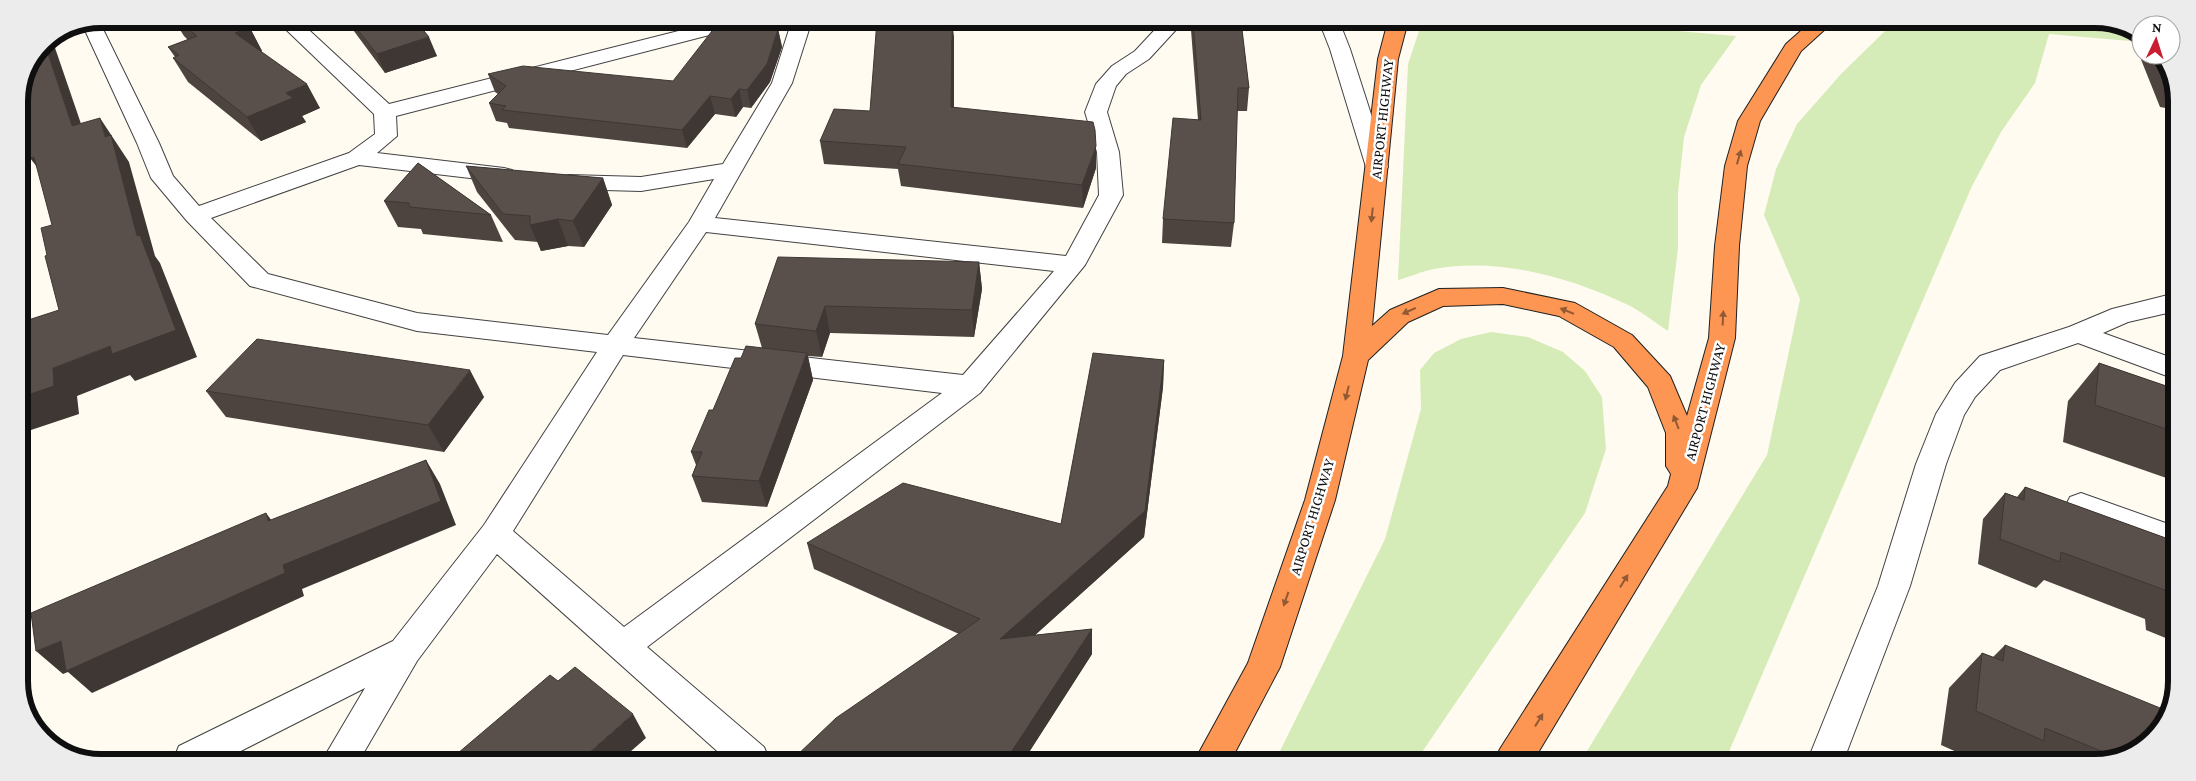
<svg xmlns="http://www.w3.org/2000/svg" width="2196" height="781" font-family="'Crimson Pro',serif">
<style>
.green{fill:#d6ecb8}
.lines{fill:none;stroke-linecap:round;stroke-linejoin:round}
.minor-casing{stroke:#424242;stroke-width:2}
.highway-casing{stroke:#202020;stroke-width:2}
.minor{fill:#fff;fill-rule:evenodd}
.highway{fill:#fc9652;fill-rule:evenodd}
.wall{fill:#4d4440}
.shaded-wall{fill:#3e3734}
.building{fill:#594f4b;stroke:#3e3734}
.oneway{fill:#915934}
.labels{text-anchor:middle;stroke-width:5;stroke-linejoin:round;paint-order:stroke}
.street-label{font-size:15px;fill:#0f0f0f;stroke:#fff}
.rim{fill:none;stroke:#0f0f0f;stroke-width:6}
</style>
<rect width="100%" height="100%" fill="#fffbf1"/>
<!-- green -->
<g class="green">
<path d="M1425,22h178l63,8 70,6 -35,49 -17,52 -6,56v55l-10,83c-14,-9 -27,-20 -42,-27 -56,-27 -129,-47 -192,-35 -12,2 -24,8 -36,11l10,-216 12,-36z"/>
<path d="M1903,23h219l19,14v5l-92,-8 -14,49 -34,49 -29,54 -247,575h-144l186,-306 33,-156 -36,-84 12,-46 21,-45 44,-50 44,-43z"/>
<path d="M1491,332l37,5 35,15 22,19 17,26 4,52 -21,64 -169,248h-141l110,-222 36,-130 -1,-39 14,-17 27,-14z"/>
</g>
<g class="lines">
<defs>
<g id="minor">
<path d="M98,19l61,124 14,33 26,30 150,-53 26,-19 -1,-20 -99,-95h22l92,85 333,-84h33l-3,4 -356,92 1,20 -20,17 127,15 8,2 3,5 -3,5 -8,2 -145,-17 -148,53 57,56 149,39 191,22 81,-113 25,-43 -73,12 -72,-2 -8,-2 -3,-5 3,-5 8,-2 72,2 82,-13 49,-81 20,-63h20l-20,63 -77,135 351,38 33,-61 -2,-43 -12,-40 11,-28 16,-18 23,-15 28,-30h21l-35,38 -23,15 -10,12 -9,26 12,40 4,43 -38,70 -105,128 -333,254 117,100 5,12h-43l-229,-205 -80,107 -57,98h-37l42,-71 -138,70h-53l5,-12 214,-105 91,-116 113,-173 -180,-21 -167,-45 -63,-65 -36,-43 -14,-35 -54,-117zM706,232l348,39 -91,104 -329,-37zM623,355l319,38 -318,234 -111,-96z"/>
<path d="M477,20h30l-3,4 -20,5 -7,-2 -3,-4z"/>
<path d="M1319,21h20l11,28 38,118 -3,5 -8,2 -8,-2 -3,-5 -36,-118z"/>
<path d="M2176,293v18l-48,11 -25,11 72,26v20l-97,-36 -78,27 -25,27 -11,18 -18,49 -36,122 -67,176h-36l71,-176 38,-122 20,-50 19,-31 25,-27 89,-29 43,-18z"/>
<path d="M2081,493l93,33v25l-104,-38 -4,-8 4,-8z"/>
</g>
<path id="highway" d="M1388,21h20l-10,38 -26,267 18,-16 49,-21 64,-1 72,15 57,32 38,41 17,40 22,-78 6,-92 10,-80 13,-45 48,-77 25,-22h22l-32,29 -41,70 -13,45 -8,80 -4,92 -38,150 -164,273h-38l5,-12 168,-263 3,-12 -5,-8v-33l-18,-46 -34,-40 -55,-31 -56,-12 -60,2 -35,16 -40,38 -33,140 -55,167 -49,93h-36l53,-97 57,-163 38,-144 35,-297z"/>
</defs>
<!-- minor casing -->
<use href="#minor" class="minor-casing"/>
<!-- highway casing -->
<use href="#highway" class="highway-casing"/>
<!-- minor -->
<use href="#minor" class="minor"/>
<!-- highway -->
<use href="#highway" class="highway"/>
</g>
<!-- wall -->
<g class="wall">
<path d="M173,19h65l12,9 12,23 -1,1 59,56 -18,8 4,6 -45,19 -73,-59 -15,-24 2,-1 -7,-10 20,-7 -4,-4z"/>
<path d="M345,19h69l23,37 -52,17z"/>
<path d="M1192,21h49l8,67 -2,23h-10l-3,112 -3,24 -69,-4 1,-24 35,-99 -7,-90z"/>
<path d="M778,29l4,18 -12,35 -19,26 -8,-1 -7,10 -21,-3 -28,34 -178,-20 -2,-5 -11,-2 -7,-18 9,-9 -3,-2 -7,-18 185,7z"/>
<path d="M2139,35l2,2v18h21l15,39v16l-17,-3 -26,-65z"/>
<path d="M954,37v70l142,61 -13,40 -182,-22 -3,-17 -74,-5 -4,-23 50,-30z"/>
<path d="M418,163l73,52 12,27 -80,-8 -2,-5 -23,-2 -14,-26z"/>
<path d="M466,166l137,12 9,27 -28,42 -16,-1 -27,5 -3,-9 -23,-2 -38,-48z"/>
<path d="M979,262l3,27 -8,48 -144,-4 -8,24 -14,-1 5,24 -46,127 -65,-5 -10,-26 4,-11 -5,-13 22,-42 28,-52 21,-10 -7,-24z"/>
<path d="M1164,360l-1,27 -19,150 -109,98 57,-6v25l-68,106h-232l167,-126 -145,-65 -7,-26 254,-19z"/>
<path d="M2099,363l76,26v92l-112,-39 5,-41z"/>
<path d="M206,391l278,6 -40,55 -218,-35z"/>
<path d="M2025,487l149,54 -1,100 -27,-11 -1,-11 -101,-39 -8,8 -58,-24 5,-45 22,-26 12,4z"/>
<path d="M2005,645l140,101 -49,16h-117l-38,-17 8,-57 33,-35 11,4z"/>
</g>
<!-- shaded-wall -->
<g class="shaded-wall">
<path d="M952,21l2,16v93l-3,-23z"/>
<path d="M250,28l12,23 -13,6 -14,-24z"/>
<path d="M778,29l4,18 -12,35 -19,26 -4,-18z"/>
<path d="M429,37l8,19 -52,17 -8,-19z"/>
<path d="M52,39l39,114 -19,-27 -28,-84z"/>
<path d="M307,84l13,24 -18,8 4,6 -45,19 -14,-24 39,-24z"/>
<path d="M739,89l4,18 -7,10 -5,-18z"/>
<path d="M710,96l5,18 -28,34 -5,-18z"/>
<path d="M19,103h3l19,26 -22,7z"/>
<path d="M100,118l29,44 26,94 5,7 37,94 -62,24 -5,-6 -53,21 2,18 -60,20v-36l34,-30 57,-22 27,-110 -32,-99z"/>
<path d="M1096,146v22l-13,40 -1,-23z"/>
<path d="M34,157l17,28 -21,-27z"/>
<path d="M603,178l9,27 -28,42 -11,-26z"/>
<path d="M558,219l10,27 -27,5 -11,-26z"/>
<path d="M979,262l3,27 -8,48 -2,-27z"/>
<path d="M825,306l5,27 -8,24 -6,-26z"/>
<path d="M807,353l6,27 -46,127 -8,-26z"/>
<path d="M1164,360l-1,27 -19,150 -141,127 -3,-25z"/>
<path d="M470,370l14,27 -40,55 -16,-27z"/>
<path d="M426,460l14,24 16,41 -154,64 2,7 -212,97 -24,-21 -5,2 -27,-23 25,-10 222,-76z"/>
<path d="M266,513l18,24 -16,-16z"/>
<path d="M1092,629v25l-68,106h-18z"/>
<path d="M633,714l13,24 -24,21h-40z"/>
</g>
<!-- building -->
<g class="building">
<path d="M177,19h61l12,9 -15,5 72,51 -21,9 7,5 -46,19 -74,-59 6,-3 -11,-8 29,-11z"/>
<path d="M349,19h65l15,18 -52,17z"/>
<path d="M877,20l75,1 -1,86 142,15 2,8 1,16 -14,39 -184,-21 8,-17 -86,-6 14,-32 36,2z"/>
<path d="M1193,21h48l8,67h-11l-4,135 -71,-4 10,-101 28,2z"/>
<path d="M719,22l59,7 -11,35 -20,26 -8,-1 -8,10 -21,-3 -28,34 -180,-20 4,-4 -17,-3 17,-17 -18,-12 35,-8 150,15z"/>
<path d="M43,42h1l28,84 28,-8 5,19 6,-2 26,101 3,-1 36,95 -64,24 -2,-8 -57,22 1,18 -35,12v-75l40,-13 -14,-54 2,-1 -6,-27 11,-3 -18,-68 -4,1 -8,-55h-3v-8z"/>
<path d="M418,163l73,52 -81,-8 -1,-4 -25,-2z"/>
<path d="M466,166l137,12 -30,43 -15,-2 -28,6v-9l-27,-2z"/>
<path d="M778,257l201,5 -7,48 -147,-4 -9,25 -61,-7z"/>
<path d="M257,339l213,31 -42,55 -222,-34z"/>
<path d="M746,346l61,7 -48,128 -67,-5 10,-24h-11l18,-42h4l22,-52h6z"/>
<path d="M1093,353l71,7 -19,151 -145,128 92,-10 -86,131h-214l44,-42 144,-99 -173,-76 96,-60 158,41z"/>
<path d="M2099,363l76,26v43l-80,-27z"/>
<path d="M426,460l15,41 -158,64 2,8 -219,98 -5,-30 -25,10 -5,-38 235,-100 2,8z"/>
<path d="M2025,487l149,54v58l-1,-6 -112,-41 -1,10 -60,-23 5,-46 19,7z"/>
<path d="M2005,645l165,67 -25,34 -32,10 -68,-28 -1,13 -68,-30 6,-58 21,8z"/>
<path d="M575,667l58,47 -51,45h-131l99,-84 8,6z"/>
</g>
<!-- one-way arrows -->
<defs><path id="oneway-solid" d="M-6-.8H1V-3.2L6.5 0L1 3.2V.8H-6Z" transform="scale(1.25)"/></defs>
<g class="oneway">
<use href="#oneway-solid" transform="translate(1739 157) rotate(-74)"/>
<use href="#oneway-solid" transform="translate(1372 215) rotate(96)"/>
<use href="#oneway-solid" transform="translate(1409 311) rotate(156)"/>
<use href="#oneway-solid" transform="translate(1567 311) rotate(-158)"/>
<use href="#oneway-solid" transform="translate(1723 318) rotate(-87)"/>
<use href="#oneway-solid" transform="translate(1347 393) rotate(104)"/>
<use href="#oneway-solid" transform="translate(1676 422) rotate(-111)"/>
<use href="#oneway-solid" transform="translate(1624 581) rotate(-58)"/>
<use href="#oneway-solid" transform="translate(1286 599) rotate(109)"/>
<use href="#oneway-solid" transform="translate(1539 720) rotate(-58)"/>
</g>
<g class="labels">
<!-- street labels -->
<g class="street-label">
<text transform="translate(1382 119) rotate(-84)" y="5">AIRPORT HIGHWAY</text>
<text transform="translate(1705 402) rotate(-75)" y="5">AIRPORT HIGHWAY</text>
<text transform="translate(1312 517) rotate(-73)" y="5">AIRPORT HIGHWAY</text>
</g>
</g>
<!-- crop -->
<path d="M0 0H2196V781H0ZM101 28H2095A73 73 0 0 1 2168 101V681A73 73 0 0 1 2095 754H101A73 73 0 0 1 28 681V101A73 73 0 0 1 101 28Z" fill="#ececec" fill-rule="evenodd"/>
<path class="rim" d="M101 28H2095A73 73 0 0 1 2168 101V681A73 73 0 0 1 2095 754H101A73 73 0 0 1 28 681V101A73 73 0 0 1 101 28Z"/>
<!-- north arrow -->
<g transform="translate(2156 40) rotate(4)"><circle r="24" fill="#ffffff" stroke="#9f9f9f"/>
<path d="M0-4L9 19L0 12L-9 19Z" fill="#c81e30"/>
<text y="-8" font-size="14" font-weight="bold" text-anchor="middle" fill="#0f0f0f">N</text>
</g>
</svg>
